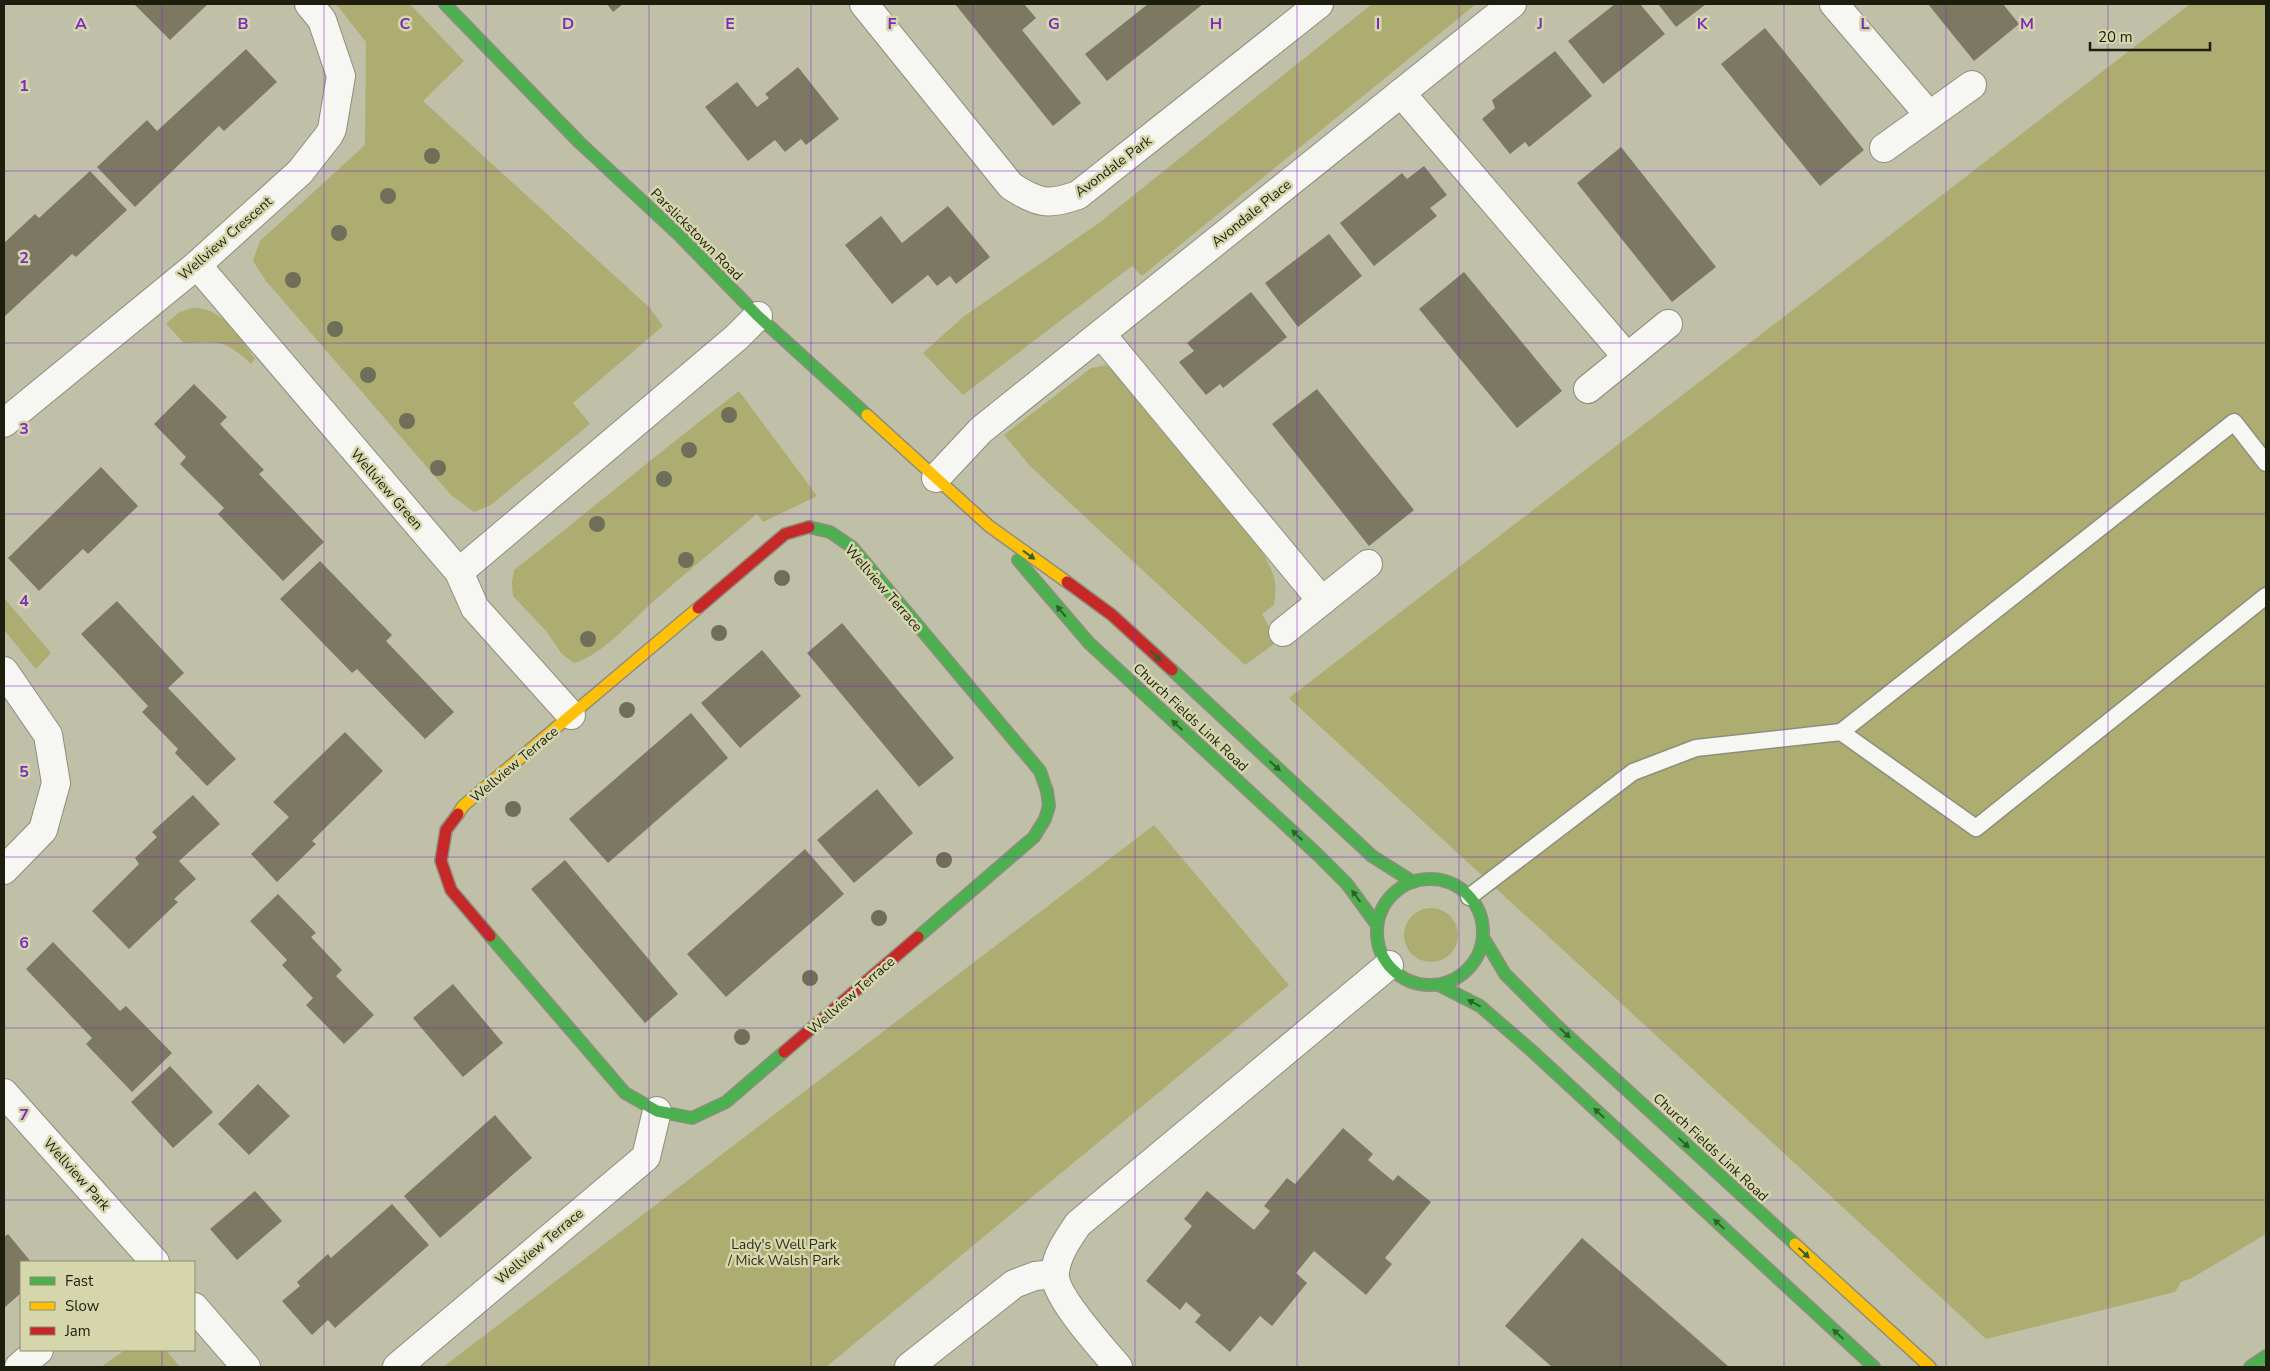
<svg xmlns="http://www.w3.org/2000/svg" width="2270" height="1371" font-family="'Nunito Sans',sans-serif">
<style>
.green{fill:#adac71}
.building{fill:#7c7862}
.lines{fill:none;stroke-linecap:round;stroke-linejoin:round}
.lane-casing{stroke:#8e8e7c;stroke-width:19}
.street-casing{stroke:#8e8e7c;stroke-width:30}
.fast-casing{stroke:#8e8e7c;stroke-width:14}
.slow-casing{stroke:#8e8e7c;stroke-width:14}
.jam-casing{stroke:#8e8e7c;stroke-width:14}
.lane{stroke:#f6f6f2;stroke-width:16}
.street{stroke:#f6f6f2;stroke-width:28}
.fast{stroke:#4caf50;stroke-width:11}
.slow{stroke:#ffc107;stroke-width:11}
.jam{stroke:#c62828;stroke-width:11}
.tree{fill:#6e6e59}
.oneway{fill:#335f2c}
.grid{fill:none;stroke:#7b2cbf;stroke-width:1;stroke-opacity:0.55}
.labels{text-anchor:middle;stroke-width:5;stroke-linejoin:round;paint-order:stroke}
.street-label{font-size:14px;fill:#1e1e0e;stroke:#d6d6ad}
.park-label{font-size:14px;fill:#2b2b18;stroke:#d6d6ad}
.grid-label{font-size:16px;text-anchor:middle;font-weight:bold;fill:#7b2cbf;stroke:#d6d6ad;stroke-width:5;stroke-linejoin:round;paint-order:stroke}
</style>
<rect width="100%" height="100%" fill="#c0c0a9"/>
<!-- green -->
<g class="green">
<path d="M336,4h74l54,57 -41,40 227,207 13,18 -90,77 17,21 -99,81 -17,7 -23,-17 -185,-214 -13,-20 7,-20 105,-96 1,-103z"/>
<path d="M1372,4h104l-334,272 -10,-10 -169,129 -40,-42 40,-36 136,-94z"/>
<path d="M2190,4h76v1230l-74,44 -11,4 -6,10 -189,47 -697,-641z"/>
<path d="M192,308c31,-1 47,28 63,51l-4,5c-27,-25 -31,-22 -67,-21l-18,-19 12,-11z"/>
<path d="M1106,365l13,11 18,25 126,152c11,21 15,28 11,52l-12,9 15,28 -32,23 -215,-199 -26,-31 87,-67z"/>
<path d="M739,391l78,105 -54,26 -6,-8c-34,28 -69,57 -102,86 -23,20 -52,55 -81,63l-12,-9 -16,-23 -33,-35 -1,-14 2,-12c75,-59 149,-121 225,-179z"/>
<path d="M4,598l47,55 -15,16 -32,-39z"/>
<path d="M1154,825l135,160 -463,382h-383z"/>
<circle cx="1431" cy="935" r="27"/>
<path d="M125,1350h41l14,17h-79z"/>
</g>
<!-- building -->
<g class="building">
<path d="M134,4h74l-38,36z"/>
<path d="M607,4h16l-10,8z"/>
<path d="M955,4h69l12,14 -14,12 59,73 -28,23z"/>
<path d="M1148,4h55l-96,77 -22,-27z"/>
<path d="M1615,4h25l25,30 -62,50 -35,-43z"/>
<path d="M1658,4h48l-30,23z"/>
<path d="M1928,4h75l16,20 -45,37z"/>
<path d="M1765,28l99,122 -44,36 -99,-122z"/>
<path d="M246,49l31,33 -53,49 -5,-5 -84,81 -38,-40 50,-47 10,11z"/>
<path d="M1555,51l37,45 -63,51 -4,-5 -15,12 -28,-35 13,-11 -3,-8z"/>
<path d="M798,67l41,52 -33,26 -5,-6 -16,13 -10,-12 -27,21 -43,-54 32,-25 20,25 12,-9 -4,-4z"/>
<path d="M1621,147l95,120 -44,35 -95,-119z"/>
<path d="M1424,166l23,29 -17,13 7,8 -63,50 -34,-43 62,-50 5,6z"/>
<path d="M90,171l37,39 -51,47 -4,-3 -68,63v-74l31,-29 4,4z"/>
<path d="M948,206l42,51 -34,27 -6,-8 -13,10 -9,-11 -36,29 -47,-59 36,-29 21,27z"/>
<path d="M1329,234l33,42 -64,51 -33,-44z"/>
<path d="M1464,272l98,119 -45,37 -98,-119z"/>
<path d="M1251,292l36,45 -64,51 -3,-4 -14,11 -27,-33 15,-11 -7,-8z"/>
<path d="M194,384l33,33 -7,7 44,46 -5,4 65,68 -41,39 -65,-67 6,-6 -44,-44 6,-7 -32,-33z"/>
<path d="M1317,389l97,121 -45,36 -97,-122z"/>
<path d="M101,467l37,39 -50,48 -5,-5 -44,42 -31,-33z"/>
<path d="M320,561l72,74 -6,6 68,71 -29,27 -68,-70 -5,4 -72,-74z"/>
<path d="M117,601l67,72 -16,15 68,71 -29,27 -32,-33 3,-4 -36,-37 6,-6 -67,-72z"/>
<path d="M842,623l112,135 -35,29 -112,-134z"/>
<path d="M762,650l39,46 -61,52 -39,-45z"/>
<path d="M691,713l37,45 -120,105 -39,-44z"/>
<path d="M345,732l38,39 -71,70 4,3 -39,38 -26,-28 38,-37 -16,-15z"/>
<path d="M877,789l36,44 -59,50 -37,-43z"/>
<path d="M193,795l27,29 -41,37 17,18 -22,20 4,3 -49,47 -37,-38 47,-47 -4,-6 22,-21 -5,-5z"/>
<path d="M805,849l39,45 -118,103 -39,-43z"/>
<path d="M565,860l113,134 -33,29 -114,-134z"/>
<path d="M278,894l38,39 -5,4 31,33 -6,6 38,39 -30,29 -38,-39 7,-7 -31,-33 5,-5 -37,-39z"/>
<path d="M53,942l67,69 6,-5 46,47 -40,39 -46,-48 6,-6 -66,-69z"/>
<path d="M453,984l50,59 -40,34 -50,-59z"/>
<path d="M170,1066l43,46 -40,36 -42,-46z"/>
<path d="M258,1084l32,32 -41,39 -31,-31z"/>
<path d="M495,1115l37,43 -92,80 -36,-42z"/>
<path d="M1343,1128l30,26 -5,6 25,21 5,-6 33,27 -46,56 7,6 -26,31 -52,-44 -18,22 11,10 -35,43 -12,-10 -30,36 -35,-30 6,-7 -15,-13 -6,8 -34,-29 46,-55 -8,-7 23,-28 47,39 16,-19 -6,-5 23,-28 8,6z"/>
<path d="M255,1191l27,30 -45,39 -27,-31z"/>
<path d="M392,1204l37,41 -94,83 -7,-8 -16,15 -30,-34 18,-15 -3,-4 31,-28 3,4z"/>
<path d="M8,1234l23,28h-10v31l-17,15v-71z"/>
<path d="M1582,1238l147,129h-177l-47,-41z"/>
</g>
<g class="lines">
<defs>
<g id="lane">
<path d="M1841,732l135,96 290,-232"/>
<path d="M1469,897l164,-125 63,-24 145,-16 393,-310 32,41"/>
</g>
<g id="street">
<path d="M864,4l147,182c26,17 37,20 67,9l241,-191"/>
<path d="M1834,4l95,111"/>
<path d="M1401,93l226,264"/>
<path d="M1884,148l88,-63"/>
<path d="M197,265l262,307 16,36 96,107"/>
<path d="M1101,334l221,267"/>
<path d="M1588,389l80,-65"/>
<path d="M4,423l193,-158 103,-93 29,-37 3,-6 9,-53 -19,-56 -13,-16"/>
<path d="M936,478l45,-48 531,-426"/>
<path d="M459,572l278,-235 21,-21"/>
<path d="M1283,632l85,-68"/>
<path d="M4,671l44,64 8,48 -13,47 -39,40"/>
<path d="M4,1093l151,169"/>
<path d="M194,1307l52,60"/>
<path d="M19,1367l20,-17"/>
<path d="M397,1367l249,-210 11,-46"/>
<path d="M909,1367l105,-83 21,-8 19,-2"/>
<path d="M1118,1367c-15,-18 -66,-73 -63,-95 2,-18 13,-33 23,-48l311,-259"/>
</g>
<g id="fast">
<path d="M445,4l134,138 101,94 78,80 109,99"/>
<path d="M809,527l21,5 22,15 188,224 7,20 2,15 -4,13 -11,18 -116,100"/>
<path d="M1018,560l71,83 229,212 29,29 30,41"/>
<path d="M1172,670l200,186 41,26"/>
<circle cx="1430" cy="932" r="53"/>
<path d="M490,936l135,157 32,18 35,7 34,-16 58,-50"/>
<path d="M1483,937l22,37 51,51 239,219"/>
<path d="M1439,985l41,21 52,45 342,316"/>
<path d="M2250,1367l16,-11"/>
</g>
<g id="slow">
<path d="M867,415l122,111 78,56"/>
<path d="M458,814l5,-8 235,-198"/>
<path d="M1795,1244l135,123"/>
</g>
<g id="jam">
<path d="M1067,582l45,33 60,55"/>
<path d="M698,608l87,-74 24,-7"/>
<path d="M458,814l-12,16 -5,31 10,29 39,46"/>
<path d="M784,1052l134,-115"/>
</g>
</defs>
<!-- lane casing -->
<use href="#lane" class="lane-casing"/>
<!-- street casing -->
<use href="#street" class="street-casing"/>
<!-- fast casing -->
<use href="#fast" class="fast-casing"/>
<!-- slow casing -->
<use href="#slow" class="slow-casing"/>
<!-- jam casing -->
<use href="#jam" class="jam-casing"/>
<!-- lane -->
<use href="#lane" class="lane"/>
<!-- street -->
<use href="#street" class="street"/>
<!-- fast -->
<use href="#fast" class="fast"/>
<!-- slow -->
<use href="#slow" class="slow"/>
<!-- jam -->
<use href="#jam" class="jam"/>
</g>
<!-- trees -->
<g class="tree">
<circle cx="432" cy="156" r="8"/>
<circle cx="388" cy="196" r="8"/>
<circle cx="339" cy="233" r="8"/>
<circle cx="293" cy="280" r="8"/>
<circle cx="335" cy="329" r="8"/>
<circle cx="368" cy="375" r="8"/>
<circle cx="729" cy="415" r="8"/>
<circle cx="407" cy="421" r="8"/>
<circle cx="689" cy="450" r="8"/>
<circle cx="438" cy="468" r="8"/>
<circle cx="664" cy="479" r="8"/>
<circle cx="597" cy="524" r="8"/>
<circle cx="686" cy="560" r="8"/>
<circle cx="782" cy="578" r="8"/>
<circle cx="719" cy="633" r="8"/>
<circle cx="588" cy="639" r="8"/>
<circle cx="627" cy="710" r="8"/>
<circle cx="513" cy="809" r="8"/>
<circle cx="944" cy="860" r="8"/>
<circle cx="879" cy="918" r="8"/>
<circle cx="810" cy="978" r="8"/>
<circle cx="742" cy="1037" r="8"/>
</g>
<!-- one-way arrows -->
<defs><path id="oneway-solid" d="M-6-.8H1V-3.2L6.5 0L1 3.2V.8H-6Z" transform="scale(1.25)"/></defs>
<g class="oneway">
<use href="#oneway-solid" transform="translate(1029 555) rotate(36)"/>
<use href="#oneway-solid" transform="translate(1061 611) rotate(-130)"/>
<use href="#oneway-solid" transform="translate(1156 656) rotate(43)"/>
<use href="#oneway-solid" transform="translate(1177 725) rotate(-137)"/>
<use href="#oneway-solid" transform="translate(1275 766) rotate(43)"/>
<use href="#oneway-solid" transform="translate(1297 835) rotate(-136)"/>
<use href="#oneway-solid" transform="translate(1356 896) rotate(-126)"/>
<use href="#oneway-solid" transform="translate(1474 1003) rotate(-152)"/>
<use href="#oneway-solid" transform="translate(1565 1033) rotate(43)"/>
<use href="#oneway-solid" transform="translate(1599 1113) rotate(-137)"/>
<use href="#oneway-solid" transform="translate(1684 1143) rotate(43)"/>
<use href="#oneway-solid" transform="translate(1719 1224) rotate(-137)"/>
<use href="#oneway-solid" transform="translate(1804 1253) rotate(43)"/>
<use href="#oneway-solid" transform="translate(1838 1334) rotate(-137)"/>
</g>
<!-- grid -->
<path class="grid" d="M162,4v1258M324,4v1363M486,4v1363M649,4v1363M811,4v1363M973,4v1363M1135,4v1363M1297,4v1363M1459,4v1363M1621,4v1363M1784,4v1363M1946,4v1363M2108,4v1363M4,171h2262M4,343h2262M4,514h2262M4,686h2262M4,857h2262M4,1028h2262M4,1200h2262M162,1350v17"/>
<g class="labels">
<!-- street labels -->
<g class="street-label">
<text transform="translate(1113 166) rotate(-37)" y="5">Avondale Park</text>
<text transform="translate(1251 213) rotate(-39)" y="5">Avondale Place</text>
<text transform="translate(697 234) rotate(45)" y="5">Parslickstown Road</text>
<text transform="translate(225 238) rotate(-41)" y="5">Wellview Crescent</text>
<text transform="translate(387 489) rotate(49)" y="5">Wellview Green</text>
<text transform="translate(884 588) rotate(49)" y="5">Wellview Terrace</text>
<text transform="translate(1191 717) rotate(43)" y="5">Church Fields Link Road</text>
<text transform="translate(514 764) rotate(-40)" y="5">Wellview Terrace</text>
<text transform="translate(851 995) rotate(-41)" y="5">Wellview Terrace</text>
<text transform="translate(1711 1147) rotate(43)" y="5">Church Fields Link Road</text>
<text transform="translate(77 1174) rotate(48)" y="5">Wellview Park</text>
<text transform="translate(539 1246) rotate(-40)" y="5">Wellview Terrace</text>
</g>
<!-- park labels -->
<g class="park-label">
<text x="784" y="1249">Lady's Well Park<tspan x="784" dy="16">/ Mick Walsh Park</tspan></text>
</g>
</g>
<g class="grid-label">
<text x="81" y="29">A</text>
<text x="243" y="29">B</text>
<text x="405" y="29">C</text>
<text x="568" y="29">D</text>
<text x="730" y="29">E</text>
<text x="892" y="29">F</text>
<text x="1054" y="29">G</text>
<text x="1216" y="29">H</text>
<text x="1378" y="29">I</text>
<text x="1540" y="29">J</text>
<text x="1702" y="29">K</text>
<text x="1865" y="29">L</text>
<text x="2027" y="29">M</text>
<text x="24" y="91">1</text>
<text x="24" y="263">2</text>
<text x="24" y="434">3</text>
<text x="24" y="606">4</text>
<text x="24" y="777">5</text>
<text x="24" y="948">6</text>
<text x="24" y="1120">7</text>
</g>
<!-- border -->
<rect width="2270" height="1371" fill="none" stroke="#1e1e0e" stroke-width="10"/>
<!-- legend -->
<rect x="20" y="1261" width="175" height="90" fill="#d6d6ad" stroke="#8c8c6d"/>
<rect x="30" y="1277" width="25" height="8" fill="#4caf50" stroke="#8c8c6d"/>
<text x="65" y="1286" font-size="15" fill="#1e1e0e">Fast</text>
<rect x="30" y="1302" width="25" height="8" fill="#ffc107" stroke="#8c8c6d"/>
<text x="65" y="1311" font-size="15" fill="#1e1e0e">Slow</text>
<rect x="30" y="1327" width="25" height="8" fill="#c62828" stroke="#8c8c6d"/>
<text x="65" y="1336" font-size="15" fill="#1e1e0e">Jam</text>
<!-- scale -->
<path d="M2090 42v8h120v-8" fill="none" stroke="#1e1e0e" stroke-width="2.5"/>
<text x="2098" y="42" font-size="15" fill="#1e1e0e" stroke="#d6d6ad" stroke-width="4" paint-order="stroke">20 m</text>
</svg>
